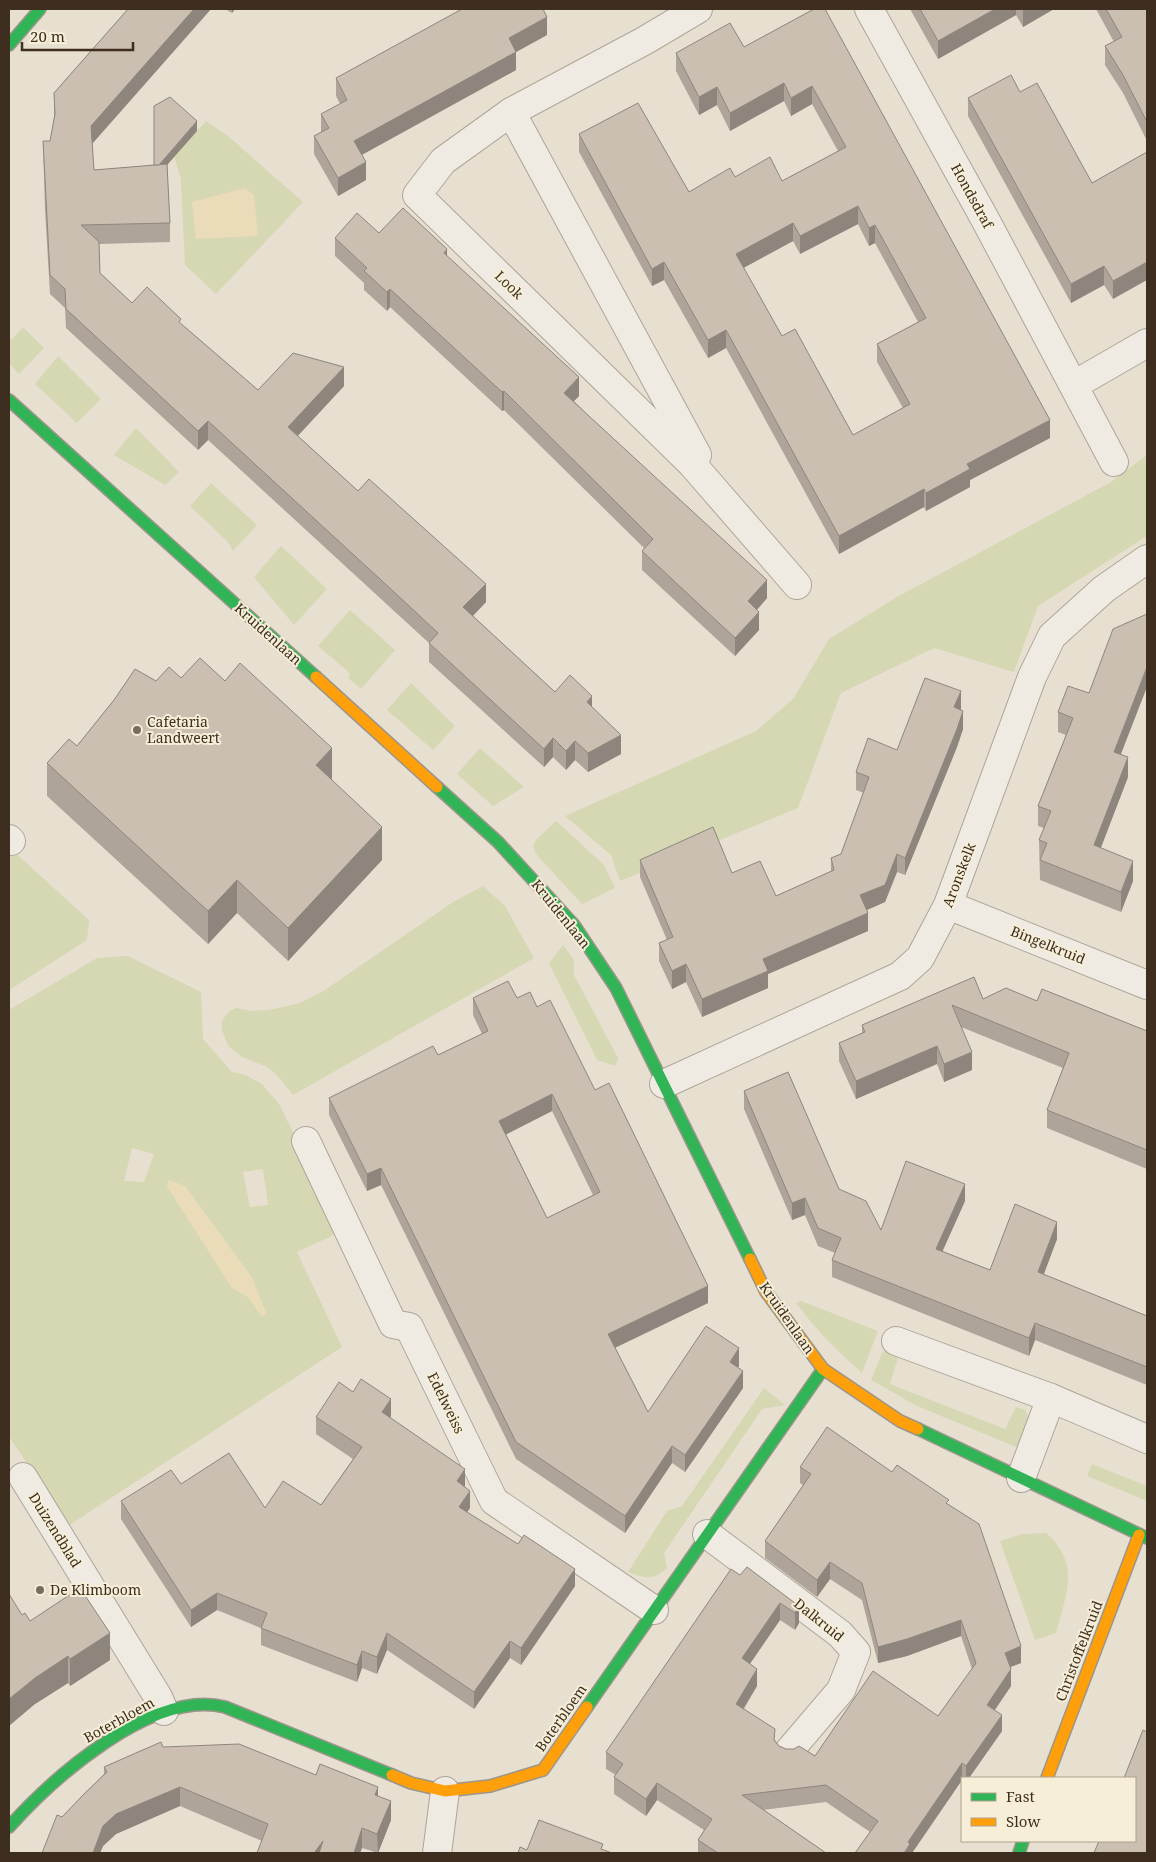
<svg xmlns="http://www.w3.org/2000/svg" width="1156" height="1862" font-family="'Noto Serif',serif">
<style>
.green{fill:#d6d7b3;fill-rule:evenodd}
.sand{fill:#eadcb9}
.lines{fill:none;stroke-linecap:round;stroke-linejoin:round}
.street-casing{stroke:#ada599;stroke-width:30}
.fast-casing{stroke:#9c958a;stroke-width:14}
.slow-casing{stroke:#9c958a;stroke-width:14}
.street{stroke:#efebe3;stroke-width:28}
.fast{stroke:#30b455;stroke-width:11}
.slow{stroke:#ff9f0a;stroke-width:11}
.wall{fill:#afa499;fill-rule:evenodd}
.shaded-wall{fill:#8e867d}
.building{fill:#cbbfb2;stroke:#8e867d;fill-rule:evenodd}
.poi-dot{fill:#786c5e;stroke:#f7eed8;stroke-width:2}
.labels{text-anchor:middle;stroke-width:4;stroke-linejoin:round;paint-order:stroke}
.street-label{font-size:14px;fill:#3d2e20;stroke:#f7eed8}
.poi-label{font-size:14px;fill:#3d2e20;stroke:#f7eed8;text-anchor:start}
</style>
<rect width="100%" height="100%" fill="#e7e0d1"/>
<!-- green -->
<g class="green">
<path d="M206,121l22,15 75,66 -87,92 -31,-29 -4,-86 -7,-23z"/>
<path d="M23,327l21,21 -25,26 -10,-11v-21z"/>
<path d="M58,356l43,43 -24,24 -42,-39z"/>
<path d="M136,428l43,44 -14,13 -51,-30z"/>
<path d="M1147,455v81l-109,70 -24,66 -80,-24 -93,45 -43,115 -178,73 -9,-26 -46,-39 191,-85 37,-32 36,-60 68,-42 214,-115z"/>
<path d="M211,483l46,42 -24,26 -5,-9 -38,-36z"/>
<path d="M281,546l46,43 -33,36 -40,-48z"/>
<path d="M350,610l45,40 -34,39 -13,-11 2,-5 -32,-27z"/>
<path d="M411,683l44,43 -22,24 -46,-40z"/>
<path d="M480,748l44,39 -31,19 -36,-32z"/>
<path d="M556,821l48,44 11,23 -33,16 -46,-50 -3,-8 3,-6z"/>
<path d="M12,850l77,70 -2,20 -78,50v-137z"/>
<path d="M483,886l22,20 29,52 -241,137 -18,-22 -10,-7 -23,-9 -14,-11 -6,-16v-9l7,-10 7,-3 17,3 21,-2 26,-6 25,-13 128,-88z"/>
<path d="M563,945l11,15v15l44,83 -3,8 -18,-6 -48,-97z"/>
<path d="M128,956l73,36 2,47 29,33 14,3 16,9 17,20 60,121 -7,11 -35,16 45,95 -274,179 -59,-90v-426l88,-52zM132,1148l22,6 -10,28 -20,-1zM263,1169l5,36 -18,2 -7,-35zM167,1186h18l67,92 14,36 -4,2 -14,-19 -16,-10z"/>
<path d="M801,1301l77,30 -16,42c-25,-22 -46,-43 -66,-70z"/>
<path d="M883,1351l15,7 -8,26 115,45 11,-22 9,3 7,14 -11,25 -104,-43 -46,-26z"/>
<path d="M764,1388l21,17 -23,4 -98,144 3,15c-12,13 -24,10 -39,4l39,-61 15,-5z"/>
<path d="M1092,1464l55,22v15l-60,-25z"/>
<path d="M1046,1533c35,30 20,62 10,100l-21,7 -35,-99 23,-7z"/>
</g>
<!-- sand -->
<g class="sand">
<path d="M245,188l9,7 4,41 -62,3 -4,-37z"/>
<path d="M169,1180l16,6 12,17 55,75 14,35 -4,4 -14,-20 -16,-9 -65,-102z"/>
</g>
<g class="lines">
<defs>
<g id="street">
<path d="M698,9l-54,32 -133,71 -68,49 -26,34 275,269 105,121"/>
<path d="M869,9l117,212 128,241"/>
<path d="M511,112l186,343 -3,5"/>
<path d="M1074,385l73,-42"/>
<path d="M9,839l2,2"/>
<path d="M948,905l199,80"/>
<path d="M664,1084l236,-108 20,-18 28,-53 84,-228 20,-41 52,-47 43,-30"/>
<path d="M306,1141l87,183 16,3 85,174 160,109"/>
<path d="M896,1341l155,57 96,41"/>
<path d="M23,1477l135,220 6,14"/>
<path d="M1021,1478l30,-80"/>
<path d="M707,1534l133,100 16,18 -15,38 -52,61"/>
<path d="M437,1853l8,-62"/>
</g>
<g id="fast">
<path d="M9,45l31,-36"/>
<path d="M9,400l307,277"/>
<path d="M437,787l61,55 76,83 42,63 134,271"/>
<path d="M918,1429l229,109"/>
<path d="M587,1707l236,-338"/>
<path d="M9,1827c44,-49 143,-138 216,-120l167,68"/>
<path d="M1019,1853l4,-12"/>
</g>
<g id="slow">
<path d="M316,677l121,110"/>
<path d="M750,1259l16,33 57,77 77,52 18,8"/>
<path d="M392,1775l19,8 34,8 45,-5 53,-16 44,-63"/>
<path d="M1047,1778l92,-243"/>
</g>
</defs>
<!-- street casing -->
<use href="#street" class="street-casing"/>
<!-- fast casing -->
<use href="#fast" class="fast-casing"/>
<!-- slow casing -->
<use href="#slow" class="slow-casing"/>
<!-- street -->
<use href="#street" class="street"/>
<!-- fast -->
<use href="#fast" class="fast"/>
<!-- slow -->
<use href="#slow" class="slow"/>
</g>
<!-- wall -->
<g class="wall">
<path d="M128,9h83l-119,135 2,26 60,-5 43,-34 -30,33 3,59v19l-71,2 1,29 32,30 49,21 77,66 86,-4 -46,50 60,55 128,111 -13,14 82,76 37,16 29,46 -33,18 -13,-12 -9,10 -13,-13 -9,10 -115,-105v-19l-36,-33 -185,-170 -10,10 -132,-122 -1,-20 -15,-14 -5,-84 -2,-69h7l4,-23v-25z"/>
<path d="M225,9h10l-3,4z"/>
<path d="M814,9l236,429 -80,42v7l-44,24 -2,-4 -85,47 -113,-206 -18,10 -44,-78 -12,6 -73,-134v-18l110,58 46,-15 47,4 56,-30 -26,-47 -21,12 -7,-15 -54,30 -13,-26 -18,10 -23,-44v-18l68,-6zM858,224l11,22 6,-3 43,79 -41,22v18l26,46 -50,27 -71,-99 -39,-68 50,-27 7,13z"/>
<path d="M910,9h144l-31,18 -7,-12 -78,44z"/>
<path d="M1096,9h51v130h-1l-23,-46 -18,-28v-19l9,-4z"/>
<path d="M547,35l-31,17v18l-154,85 4,25 -28,16 -24,-42v-18l7,-4v-18l19,-10 -4,-8v-18z"/>
<path d="M1020,92l72,91 55,-31 -34,147 -9,-14 -33,18 -103,-187v-18z"/>
<path d="M335,238l112,18 132,140 -5,5 193,197 -10,12 2,20 -24,26 -93,-86v-19l2,-3 -140,-138 -2,1 -112,-104 -3,4 -23,-21v-7l-29,-27z"/>
<path d="M181,678l151,102 50,80 -94,101 -51,-48 -29,31 -161,-148v-33l30,-17 37,-46 42,-19z"/>
<path d="M1089,693l32,61 7,23 -28,71 33,33 -12,31 -81,-32 -1,-40 5,-12 -6,-2v-20l28,-71 -8,-3v-20z"/>
<path d="M961,709l2,20 -6,18 -52,128 -8,-3 -12,30 -18,8 1,21 -100,43v14l-66,29 -16,-35 -14,7 -13,-28v-18l8,-3 -27,-63v-17l92,13 44,23 55,-25v-13l10,-4 23,-61 -8,-3v-18l41,-22z"/>
<path d="M473,998h44l20,9 58,83 113,213 -93,45 33,64 91,-46 -1,1 5,21 -58,84 -13,-9 -47,70 -109,-74 -135,-274 -14,6 -38,-76v-17l109,-43 44,-21 -9,-19zM552,1111l41,84 -46,23 -41,-84z"/>
<path d="M983,999l54,2 110,30v138l-100,-41v-18l16,-42 -102,-41 11,43 -28,12 -7,-18 -81,35 -17,-38v-18l23,-10v-8z"/>
<path d="M744,1091l95,98 42,41 84,-29 -23,50 48,19 67,-31 -14,36 104,41v69l-112,-45 -6,16 -197,-79v-17l3,-7 -17,-7 -13,-31 -13,5 -48,-111z"/>
<path d="M391,1416l-1,2 75,68 -1,1 6,21 -3,4 108,74 -54,79 -11,-7 -36,51 -87,-59 -10,24 -15,-6 -5,14 -96,-37v-17l-44,-18 -26,17 -70,-108v-18l60,-17 84,24 56,-3 32,-46 -37,-25v-17z"/>
<path d="M800,1467l92,5 57,33 72,158 -11,4 1,19 -16,24 7,21 -33,47h-7v2l-50,73h-57l15,-21 -44,-30 -63,8 63,43h-128v-13l6,-10 -47,-30 -11,16 -32,-22v-17l2,-2 -10,-6v-17l134,-177 59,31v17l-4,7 -15,-10 -30,44 7,22 -13,23 31,31 4,6 7,3 29,7 123,-40 34,-47 -11,-33 -54,20 -29,7 -16,-63 -32,-21 -13,18 -52,-39v-17l38,-56 -3,-2z"/>
<path d="M22,1615l8,6 80,39 -40,26 -2,-3 -33,21z"/>
<path d="M163,1747l153,28 62,21 13,24 -13,33 -16,-5 -2,5h-103l5,-12 -82,-35 -64,28 -13,12 -3,7h-58l20,-36 42,-43v-7z"/>
</g>
<!-- shaded-wall -->
<g class="shaded-wall">
<path d="M194,9h17l-120,136v-19z"/>
<path d="M232,9h3l-3,4z"/>
<path d="M995,9h21v6l-78,44v-18z"/>
<path d="M1023,9h31l-31,18z"/>
<path d="M547,17v18l-31,17v18l-162,89v-18l155,-103z"/>
<path d="M784,83v18l-54,30v-18z"/>
<path d="M812,86v18l-21,12v-18z"/>
<path d="M717,87v18l-18,10v-18z"/>
<path d="M197,121v10l-43,49v-9z"/>
<path d="M366,162v18l-28,16v-18z"/>
<path d="M858,206v18l-58,30v-18z"/>
<path d="M793,223v18l-57,31v-18z"/>
<path d="M875,225v18l-6,3v-18z"/>
<path d="M447,249v18l-3,-14z"/>
<path d="M664,262v18l-12,6v-17z"/>
<path d="M1147,262v18l-34,19v-18z"/>
<path d="M1104,266v19l-33,18v-19z"/>
<path d="M390,289v18l-3,4v-19z"/>
<path d="M726,330v18l-18,10v-18z"/>
<path d="M344,367v19l-56,60v-19z"/>
<path d="M579,377v19l-15,15v-18z"/>
<path d="M504,391v19l-2,1v-19z"/>
<path d="M1050,420v18l-80,42v7l-44,24v-18l41,-29z"/>
<path d="M208,421v19l-10,10v-19z"/>
<path d="M924,489v18l-85,47v-18z"/>
<path d="M767,580v18l-19,22v-19z"/>
<path d="M486,584v18l-23,24v-19z"/>
<path d="M759,612v18l-24,26v-18z"/>
<path d="M1147,667v20l-33,85v-20z"/>
<path d="M961,691v18l-7,16v-18z"/>
<path d="M592,696v19l-5,-13z"/>
<path d="M963,711v18l-6,18 -52,128v-17z"/>
<path d="M621,735v19l-33,18v-19z"/>
<path d="M553,738v19l-9,10v-18z"/>
<path d="M575,741v19l-9,10v-19z"/>
<path d="M332,748v33l-16,-16z"/>
<path d="M1128,757v20l-34,89v-21z"/>
<path d="M382,827v33l-94,101v-33z"/>
<path d="M897,854v18l-12,30 -25,11v-18z"/>
<path d="M1133,861v20l-12,31v-20z"/>
<path d="M237,880v33l-29,31v-33z"/>
<path d="M868,913v18l-100,43v14l-66,29v-18l61,-40z"/>
<path d="M686,964v18l-14,7v-18z"/>
<path d="M937,1046v18l-81,35v-18z"/>
<path d="M972,1052v18l-28,12v-18z"/>
<path d="M552,1094v17l-53,27v-17z"/>
<path d="M381,1168v17l-14,6v-17z"/>
<path d="M965,1184v17l-29,65v-17z"/>
<path d="M805,1198v17l-13,5v-17z"/>
<path d="M1057,1222v17l-19,51v-18z"/>
<path d="M708,1286v17l-100,48v-17z"/>
<path d="M1035,1323v17l-6,16v-18z"/>
<path d="M739,1348v18l-9,13v-17z"/>
<path d="M743,1371v17l-58,84v-17z"/>
<path d="M391,1399v17l-9,13v-17z"/>
<path d="M672,1446v17l-47,70v-17z"/>
<path d="M465,1469v17l-8,12v-17z"/>
<path d="M470,1491v17l-11,16v-17z"/>
<path d="M830,1562v17l-13,18v-17z"/>
<path d="M575,1569v17l-54,79v-17z"/>
<path d="M217,1593v17l-26,17v-17z"/>
<path d="M780,1603v17l-38,55v-17z"/>
<path d="M799,1606v17l-4,7v-17z"/>
<path d="M961,1620v16l-54,20 -29,7v-16z"/>
<path d="M110,1633v27l-40,26v-27z"/>
<path d="M387,1633v17l-10,24v-17z"/>
<path d="M510,1641v17l-36,51v-17z"/>
<path d="M1021,1646v17l-16,6v-16z"/>
<path d="M362,1651v17l-5,14v-17z"/>
<path d="M68,1656v27l-33,21 -26,22v-27l26,-21z"/>
<path d="M757,1669v17l-21,34v-16z"/>
<path d="M1011,1669v17l-24,35v-16z"/>
<path d="M1002,1715v16l-33,47h-3v-12z"/>
<path d="M962,1763v17l-50,73h-8l4,-11z"/>
<path d="M657,1783v17l-11,16v-17z"/>
<path d="M180,1787v19l-64,28 -13,12 -3,7h-7l10,-27 13,-12z"/>
<path d="M378,1787v20l-3,-12z"/>
<path d="M391,1801v19l-13,33 -1,-19z"/>
<path d="M362,1828v20l-2,5h-6z"/>
<path d="M323,1841v12h-9z"/>
</g>
<!-- building -->
<g class="building">
<path d="M128,9h66l-103,117 3,44 73,-6 3,59 -89,2 18,17 1,31 32,30 15,-16 34,32 -2,3 79,68 35,-37 51,14 -56,60 70,64 11,-12 117,105 -23,23 92,85 15,-17 22,21 -5,6 34,33 -33,18 -13,-12 -9,10 -13,-13 -9,11 -115,-106 9,-10 -45,-42 -185,-170 -10,10 -132,-122 -1,-20 -15,-14 -7,-134h7l5,-27 -1,-21z"/>
<path d="M462,9h81l4,8 -38,21 7,14 -162,89 12,21 -28,16 -24,-42 15,-8 -8,-14 26,-14 -11,-22z"/>
<path d="M814,9h11l225,411 -83,44 3,5 -44,24 -2,-4 -85,47 -113,-206 -18,10 -44,-78 -12,7 -73,-135 59,-31 51,89 41,-24 5,9 35,-20 12,24 64,-34 -34,-61 -21,12 -7,-15 -54,30 -13,-26 -18,10 -23,-44 54,-30 14,24zM858,206l11,22 6,-3 51,93 -49,26 33,60 -57,31 -58,-106 -13,7 -46,-82 57,-31 7,13z"/>
<path d="M920,9h75l-57,32z"/>
<path d="M1106,9h41v111h-1l-23,-45 -18,-29 17,-9z"/>
<path d="M1011,75l9,17 17,-9 55,100 55,-31v110l-34,19 -9,-15 -33,18 -103,-186z"/>
<path d="M170,97l27,24 -38,44h-5v-59z"/>
<path d="M403,208l44,41 -3,4 135,124 -15,16 203,187 -19,21 11,11 -24,26 -93,-87 11,-12 -149,-148 -2,1 -112,-103 -3,3 -23,-21 3,-3 -32,-30 22,-25 22,20z"/>
<path d="M1147,614v53l-33,85 14,5 -34,88 39,16 -12,31 -81,-32 7,-17 -8,-3 12,-29 -13,-5 35,-88 -15,-6 10,-26 21,7 24,-64z"/>
<path d="M200,658l25,23 15,-18 92,85 -16,17 66,62 -94,101 -51,-48 -29,31 -161,-148 22,-24 8,7 37,-46 21,-31 21,12 13,-14 12,11z"/>
<path d="M925,678l36,13 -7,16 9,4 -6,18 -52,129 -8,-4 -12,31 -25,10 8,18 -105,46 5,12 -66,28 -16,-35 -14,7 -13,-28 14,-6 -33,-77 73,-33 19,46 28,-12 16,35 58,-26 -3,-12 10,-4 28,-77 -13,-5 12,-34 29,12z"/>
<path d="M974,977l9,22 23,-11 31,13 5,-12 105,42v119l-100,-40 22,-57 -117,-48 20,47 -28,12 -7,-18 -81,35 -17,-38 26,-11 -3,-7z"/>
<path d="M508,981l9,17 13,-6 7,15 13,-7 45,90 14,-7 99,203 -100,48 40,78 58,-86 33,22 -9,14 13,9 -58,84 -13,-9 -47,70 -109,-74 -135,-274 -14,6 -38,-76 104,-52 5,9 50,-24 -15,-33zM552,1094l48,98 -53,26 -48,-97z"/>
<path d="M788,1072l51,117 27,12 15,29 25,-69 59,23 -29,65 54,21 25,-66 42,18 -19,50 109,44v51l-112,-44 -6,15 -197,-78 9,-22 -23,-10 -13,-30 -13,5 -48,-112z"/>
<path d="M361,1379l30,20 -9,13 83,57 -8,12 13,10 -11,16 59,37 6,-9 51,34 -54,79 -11,-7 -36,51 -87,-59 -10,24 -15,-6 -5,14 -96,-37 6,-15 -50,-20 -26,17 -70,-109 50,-31 10,14 48,-31 36,55 18,-27 38,24 41,-58 -46,-30 23,-35 14,10z"/>
<path d="M827,1427l65,45 5,-7 52,35 -3,3 33,21 42,122 -16,7 6,16 -24,36 15,10 -36,51 -4,-3 -54,79 2,2 -6,9h-49l23,-32 -52,-36 -84,10 84,58h-108l-20,-13 14,-21 -55,-36 -11,16 -32,-22 9,-13 -17,-12 125,-183 9,6 7,-8 52,39 -4,7 -15,-10 -38,55 15,11 -21,35 39,25 -1,11 5,6 7,3h8l5,-3 16,10 58,-85 65,45 38,-53 -15,-43 -54,19 -29,8 -16,-64 -32,-21 -13,18 -52,-39 46,-67 -11,-7z"/>
<path d="M80,1588l30,45 -40,26 -2,-3 -33,22 -26,21v-105l13,21 3,-2 5,8z"/>
<path d="M1143,1730l4,2v121h-53l5,-12h36v-63h-11z"/>
<path d="M161,1742l2,5 76,-3 77,31 4,-11 58,23 -3,8 16,6 -14,33 -15,-6 -8,25h-35l4,-12 -9,12h-57l11,-29 -88,-37 -64,27 -13,12 -10,27h-51l15,-38 5,2 22,-23 23,-22 -3,-5z"/>
<path d="M539,1820l64,24 -2,5 11,4h-94l2,-6 7,3z"/>
</g>
<!-- markers -->
<g class="poi-dot">
<circle cx="137" cy="730" r="5"/>
<circle cx="40" cy="1590" r="5"/>
</g>
<g class="labels">
<!-- street labels -->
<g class="street-label">
<text transform="translate(972 196) rotate(61)" y="5">Hondsdraf</text>
<text transform="translate(509 285) rotate(44)" y="5">Look</text>
<text transform="translate(268 634) rotate(42)" y="5">Kruidenlaan</text>
<text transform="translate(959 875) rotate(-69)" y="5">Aronskelk</text>
<text transform="translate(561 914) rotate(51)" y="5">Kruidenlaan</text>
<text transform="translate(1048 945) rotate(22)" y="5">Bingelkruid</text>
<text transform="translate(787 1318) rotate(55)" y="5">Kruidenlaan</text>
<text transform="translate(446 1403) rotate(64)" y="5">Edelweiss</text>
<text transform="translate(55 1530) rotate(58)" y="5">Duizendblad</text>
<text transform="translate(819 1620) rotate(39)" y="5">Dalkruid</text>
<text transform="translate(1079 1651) rotate(-69)" y="5">Christoffelkruid</text>
<text transform="translate(561 1718) rotate(-55)" y="5">Boterbloem</text>
<text transform="translate(119 1720) rotate(-29)" y="5">Boterbloem</text>
</g>
<!-- poi labels -->
<g class="poi-label">
<text x="147" y="727">Cafetaria<tspan x="147" dy="16">Landweert</tspan></text>
<text x="50" y="1595">De Klimboom</text>
</g>
</g>
<!-- border -->
<rect width="1156" height="1862" fill="none" stroke="#3d2e20" stroke-width="20"/>
<!-- legend -->
<rect x="961" y="1777" width="175" height="65" fill="#f7eed8" stroke="#ada18e"/>
<rect x="971" y="1793" width="25" height="8" fill="#30b455" stroke="#ada18e"/>
<text x="1006" y="1802" font-size="15" fill="#3d2e20">Fast</text>
<rect x="971" y="1818" width="25" height="8" fill="#ff9f0a" stroke="#ada18e"/>
<text x="1006" y="1827" font-size="15" fill="#3d2e20">Slow</text>
<!-- scale -->
<path d="M22 42v8h111v-8" fill="none" stroke="#3d2e20" stroke-width="2.5"/>
<text x="30" y="42" font-size="15" fill="#3d2e20" stroke="#f7eed8" stroke-width="4" paint-order="stroke">20 m</text>
</svg>
